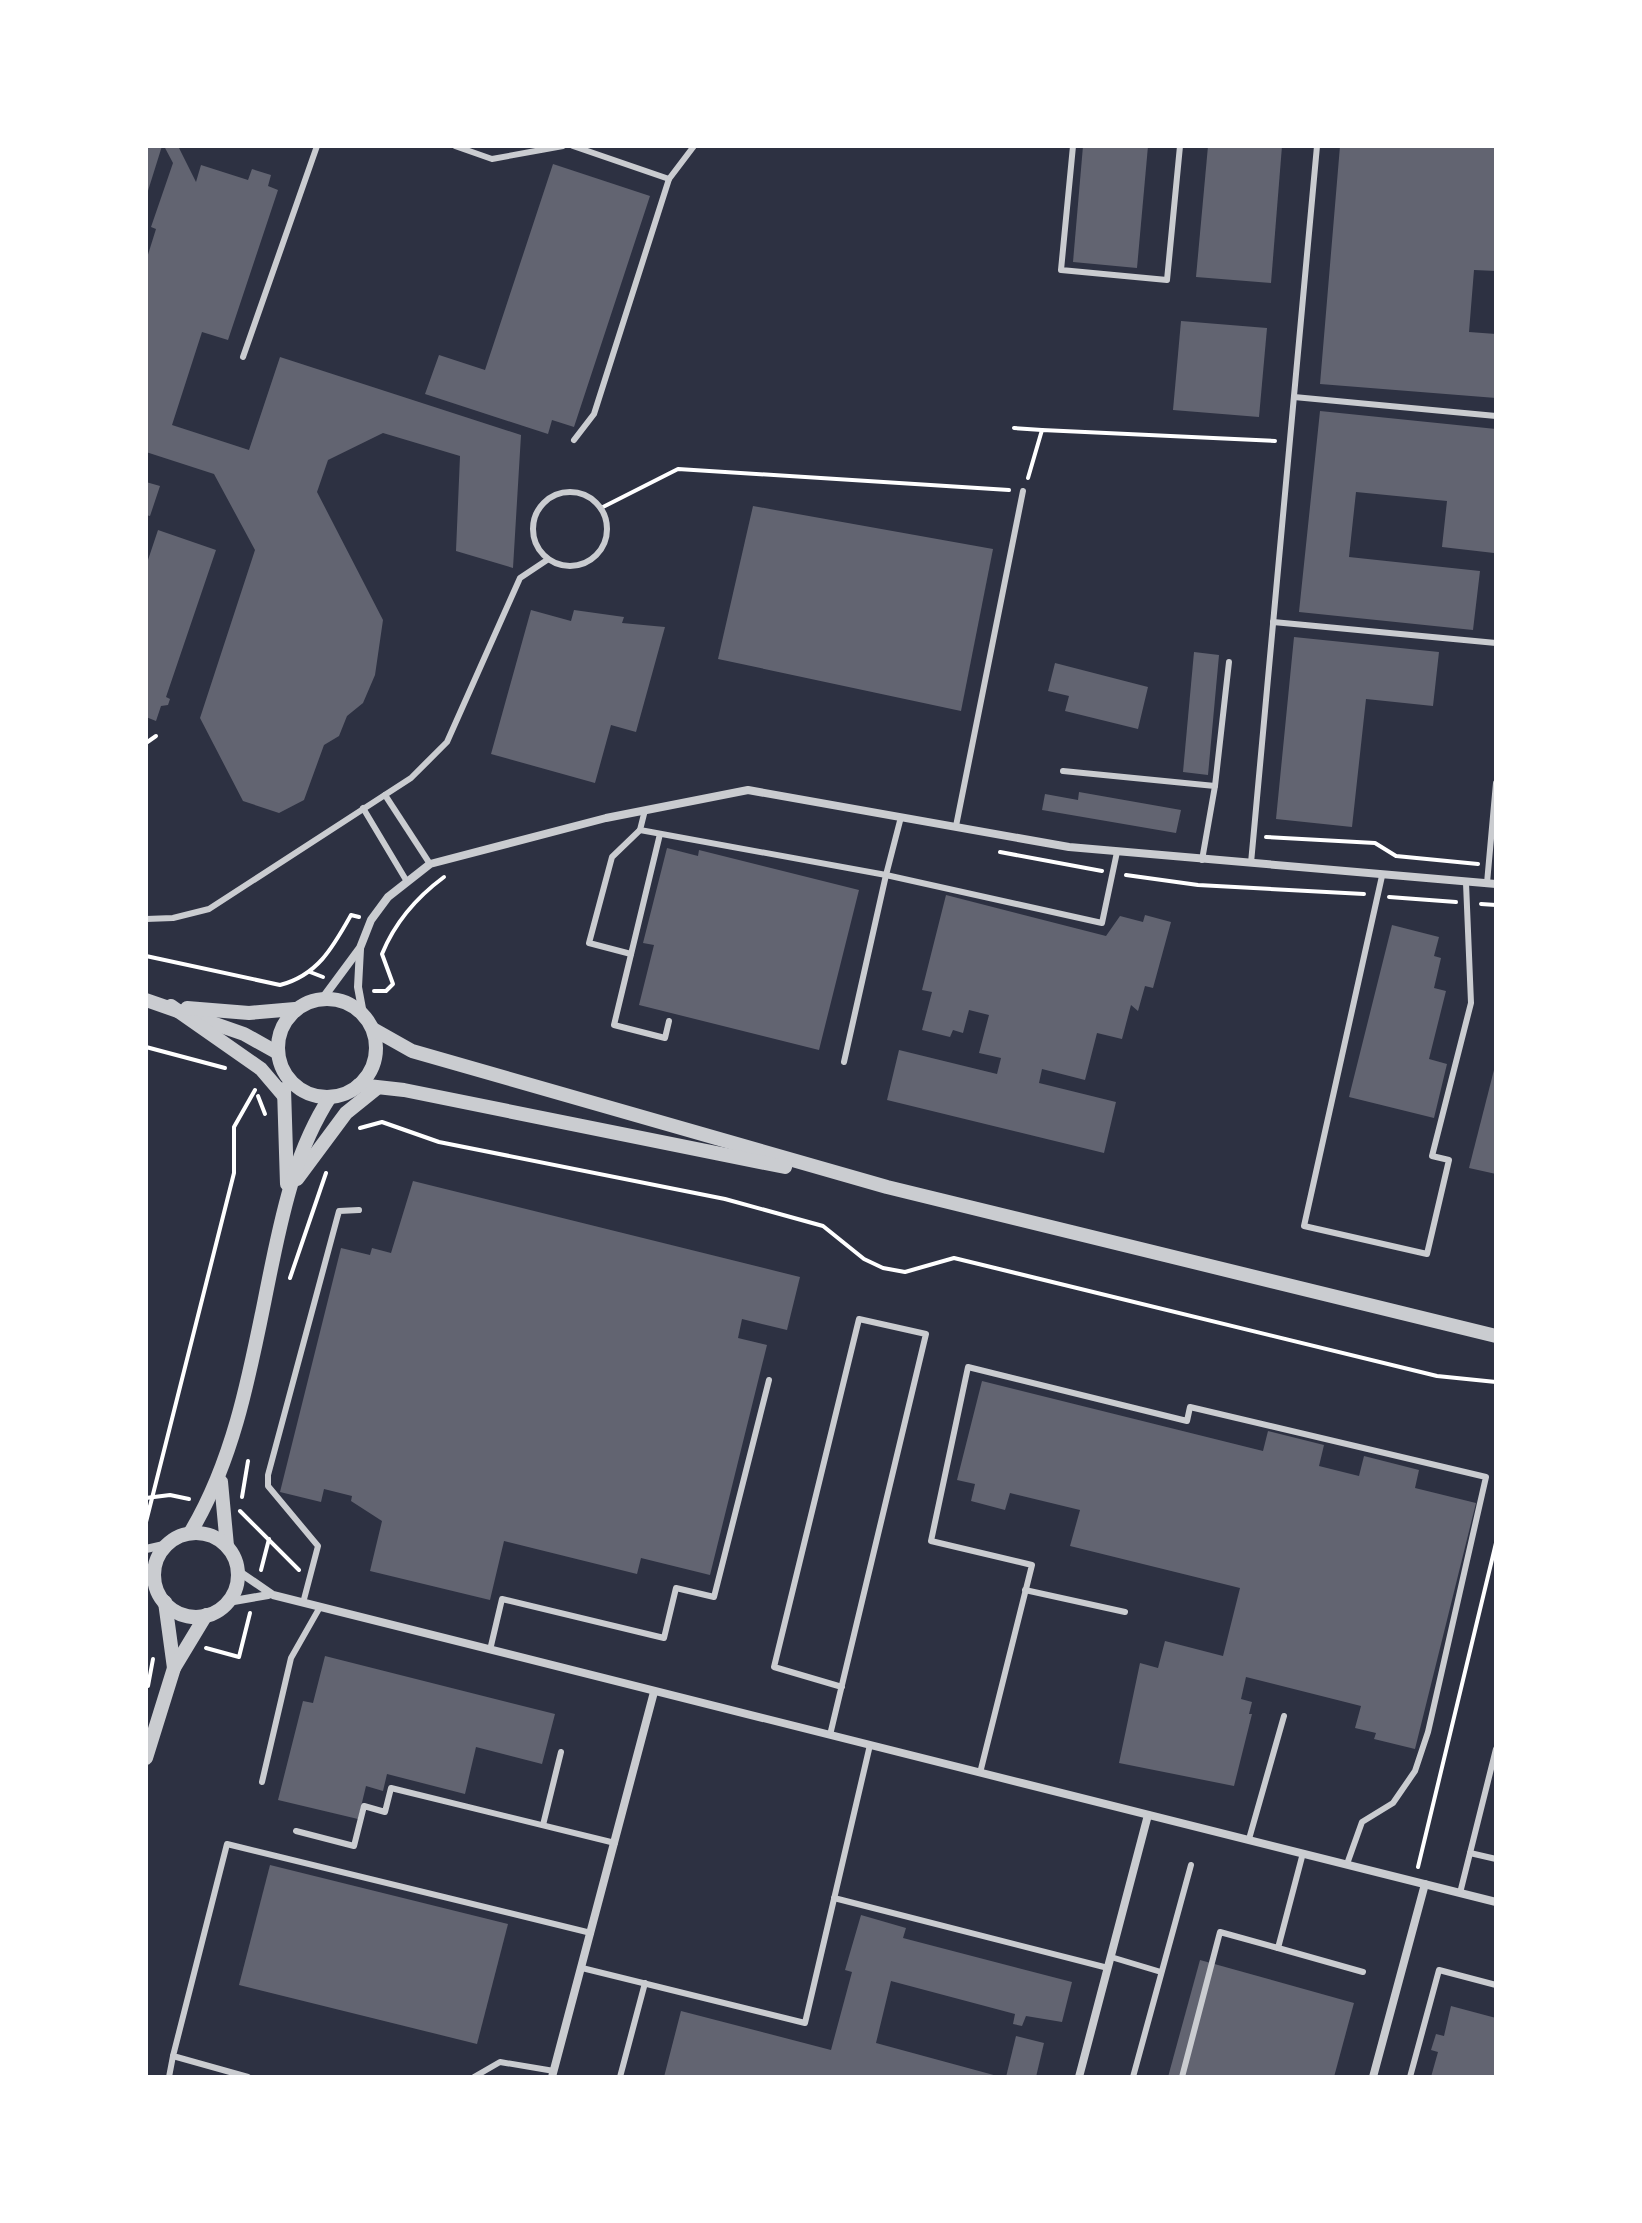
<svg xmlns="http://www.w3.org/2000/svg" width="1642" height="2223" font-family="'Fira Sans Condensed',sans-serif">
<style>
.building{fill:#626471}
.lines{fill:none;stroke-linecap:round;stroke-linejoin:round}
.path{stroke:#fff;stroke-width:4}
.service{stroke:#caccd0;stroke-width:6}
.minor{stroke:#caccd0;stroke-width:8}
.tertiary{stroke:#caccd0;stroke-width:14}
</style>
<rect width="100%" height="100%" fill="#2d3142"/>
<!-- building -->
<g class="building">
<path d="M146,146h16l-15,48h-1z"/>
<path d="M164,146h14l18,36 5,-17 47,15 4,-11 19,6 -3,11 10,4 -50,150 -26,-8 -30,93 77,25 31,-93 241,78 -8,133 -57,-17 4,-95 -77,-23 -55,27 -11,32 66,128 -8,55 -12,28 -16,13 -8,20 -15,9 -20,55 -25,13 -36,-12 -43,-83 55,-168 -41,-76 -68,-22v-191l10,-32 -5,-2 22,-64z"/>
<path d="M1083,146h65l-11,122 -64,-6z"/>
<path d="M1208,146h74l-11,137 -75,-6z"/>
<path d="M1340,146l156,1v124l-22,-1 -5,62 27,2v64l-176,-14z"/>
<path d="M553,164l97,32 -76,231 -22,-7 -4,14 -123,-40 14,-39 46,15z"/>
<path d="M1181,321l86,7 -8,89 -86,-7z"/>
<path d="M1320,411l176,18 -2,124 -52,-6 5,-46 -91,-9 -7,65 131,14 -7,59 -174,-18z"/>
<path d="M146,482l14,4 -10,30 -4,-1z"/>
<path d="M753,506l240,43 -32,162 -243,-52z"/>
<path d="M158,530l58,20 -50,147 4,2 -2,6 -7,1 -5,15 -10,-4v-151z"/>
<path d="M531,610l40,11 3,-11 50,7 -2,6 43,4 -29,105 -25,-7 -16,58 -104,-29z"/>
<path d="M1294,637l145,15 -6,54 -67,-7 -14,128 -76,-8z"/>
<path d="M1194,652l25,3 -11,120 -25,-3z"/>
<path d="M1055,663l93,24 -10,42 -73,-18 4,-15 -21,-5z"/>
<path d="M1079,792l102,18 -5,23 -134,-23 3,-16 33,6z"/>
<path d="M667,848l31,8 1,-6 160,40 -40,160 -180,-45 15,-60 -11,-2z"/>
<path d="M946,895l160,41 14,-20 23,6 2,-7 26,7 -18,66 -8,-2 -7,25 -7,-6 -9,34 -25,-6 -12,47 -43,-11 -3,14 77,19 -12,51 -217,-53 12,-50 98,24 4,-16 -22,-5 10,-38 -20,-5 -6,23 -10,-3 -3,7 -28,-7 10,-38 -10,-2z"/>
<path d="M1392,925l47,12 -5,19 7,2 -7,30 12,3 -17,68 18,5 -13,54 -85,-21z"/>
<path d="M1495,1066l1,1v107l-27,-6z"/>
<path d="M413,1181l387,96 -13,53 -45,-11 -4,19 29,7 -57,230 -69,-17 -4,16 -133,-33 -14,59 -120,-29 12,-50 -31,-20 1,-5 -28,-7 -3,13 -41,-10 61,-244 29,7 2,-7 19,5z"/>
<path d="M982,1381l281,70 5,-20 56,14 -5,21 40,10 5,-20 55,14 -4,18 61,15 -61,246 -41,-10 2,-6 -21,-5 6,-22 -115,-29 -5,22 11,3 -3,12h3l-18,72 -115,-23 21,-100 18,5 7,-27 58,15 17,-68 -170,-42 10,-36 -70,-17 -5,17 -34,-9 4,-17 -18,-4z"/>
<path d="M325,1656l230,58 -13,50 -66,-17 -11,47 -78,-20 -4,17 -17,-5 -8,33 -80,-19 25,-99 10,2z"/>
<path d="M270,1865l238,59 -31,120 -238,-59z"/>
<path d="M861,1915l45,13 -3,10 169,44 -10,40 -36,-6 -4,10 -9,-2 2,-10 -124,-33 -15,62 125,34h-337l17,-66 150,39 21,-78 -7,-2z"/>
<path d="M1200,1960l154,43 -20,74h-166z"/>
<path d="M1451,2006l45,12v59h-65l7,-25 -7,-2 5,-16 8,2z"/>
<path d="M1016,2036l28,7 -8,34h-30z"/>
</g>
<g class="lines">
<!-- path -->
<g class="path">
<path d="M1014,428l28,2"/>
<path d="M1028,478l14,-48 233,11"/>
<path d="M601,508l77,-39 331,21"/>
<path d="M146,743l10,-7"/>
<path d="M1266,837l109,6 21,13 82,8"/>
<path d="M1000,852l102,19"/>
<path d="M1126,875l72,10 166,9"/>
<path d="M1389,897l67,5"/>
<path d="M1481,904l15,1"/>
<path d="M146,956l134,29c38,-10 53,-38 71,-70l8,2"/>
<path d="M310,972l13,5"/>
<path d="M374,991h12l7,-7 -11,-30c13,-32 35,-57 62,-77"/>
<path d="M146,1047l79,21"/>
<path d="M258,1096l7,18"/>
<path d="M360,1128l22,-6 57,20 286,57 98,27 41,33 19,9 22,4 49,-14 483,118 59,6"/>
<path d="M290,1278l36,-105"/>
<path d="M242,1497l6,-36"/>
<path d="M146,1498l24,-3 19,4"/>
<path d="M240,1511l59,59"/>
<path d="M146,1522l88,-349v-46l21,-37"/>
<path d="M261,1570l8,-31"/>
<path d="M206,1648l33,9 11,-44"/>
<path d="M148,1686l5,-27"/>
<path d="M1418,1867l78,-324"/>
</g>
<!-- service -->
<g class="service">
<path d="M455,146l37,13 71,-13"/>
<path d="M573,146l96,33"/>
<path d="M1073,146l-12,124 106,10 13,-134"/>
<path d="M243,357l74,-211"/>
<path d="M1294,397l202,19"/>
<path d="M574,440l20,-26 75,-235 25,-33"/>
<circle cx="570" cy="529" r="37"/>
<path d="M1273,622l223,21"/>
<path d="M1063,771l152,15 -13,74"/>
<path d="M1215,786l14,-124"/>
<path d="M385,795l45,69"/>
<path d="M363,808l43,72"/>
<path d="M645,810l-5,20 246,45 15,-58"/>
<path d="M956,826l67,-335"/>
<path d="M660,834l-46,191 51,13 4,-17"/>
<path d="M1251,863l66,-717"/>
<path d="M1382,876l-78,350 123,28 22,-94 -17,-4 39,-153 -5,-120"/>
<path d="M1487,883l9,-100"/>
<path d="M146,919l27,-1 36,-9 202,-131 36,-36 73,-164 27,-18"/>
<path d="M631,954l-42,-11 23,-86 28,-27"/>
<path d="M844,1062l42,-187 216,48 15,-71"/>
<path d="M1025,1590l100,22"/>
<path d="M303,1603l15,-57 -50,-60v-11l71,-264 20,-1"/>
<path d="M490,1650l12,-51 162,39 12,-50 38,9 55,-217"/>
<path d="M830,1735l96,-401 -67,-15 -85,348 68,20"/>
<path d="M980,1773l52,-208 -101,-24 37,-174 219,54 3,-14 296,70 -58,255 -13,39 -22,32 -31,19 -15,42"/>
<path d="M262,1782l29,-124 29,-51"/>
<path d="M543,1825l18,-73"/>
<path d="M296,1831l58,15 10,-40 21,6 6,-24 224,55"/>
<path d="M1249,1839l35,-123"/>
<path d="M1470,1853l26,-104"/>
<path d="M1460,1893l10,-40 26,6"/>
<path d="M834,1898l274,70"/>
<path d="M1278,1948l85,24"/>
<path d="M1111,1957l50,15"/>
<path d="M582,1968l223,55 65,-278"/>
<path d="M169,2077l4,-21"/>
<path d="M248,2077l-75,-21 54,-212 364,89"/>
<path d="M474,2077l26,-15 54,9"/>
<path d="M620,2077l25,-94"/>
<path d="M1133,2077l58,-212"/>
<path d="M1182,2077l38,-145 58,16 25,-95"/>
<path d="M1410,2077l29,-107 57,15"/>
</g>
<!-- minor -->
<g class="minor">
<path d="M360,949l-2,38 5,27"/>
<path d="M323,998l37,-50 11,-28 17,-23 42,-33 176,-46 142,-28 321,57 427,37"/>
<path d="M146,1549l22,-5"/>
<path d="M238,1571l35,24 1223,307"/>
<path d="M146,1574l9,6"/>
<path d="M228,1602l40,-7"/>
<path d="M552,2077l102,-385"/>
<path d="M1079,2077l69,-262"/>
<path d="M1373,2077l52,-193"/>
</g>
<!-- tertiary -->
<g class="tertiary">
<circle cx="327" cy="1048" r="49"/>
<path d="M146,1000l98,34 34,19"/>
<path d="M171,1006l90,63 23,27"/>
<path d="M187,1008l62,5 46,-4"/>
<path d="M373,1029l39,22 475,136 609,149"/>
<path d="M359,1085l45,5 381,77"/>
<path d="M284,1089l3,95"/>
<path d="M297,1179l49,-66 31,-25"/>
<path d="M221,1482l6,64"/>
<path d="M190,1533c48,-79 63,-178 82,-269 12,-58 25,-116 58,-167"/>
<circle cx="196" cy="1575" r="42"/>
<path d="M165,1602l9,66"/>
<path d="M146,1758l28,-90 32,-53"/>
</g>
</g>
<!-- border -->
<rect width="1642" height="2223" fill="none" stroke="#ffffff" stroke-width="296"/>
</svg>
